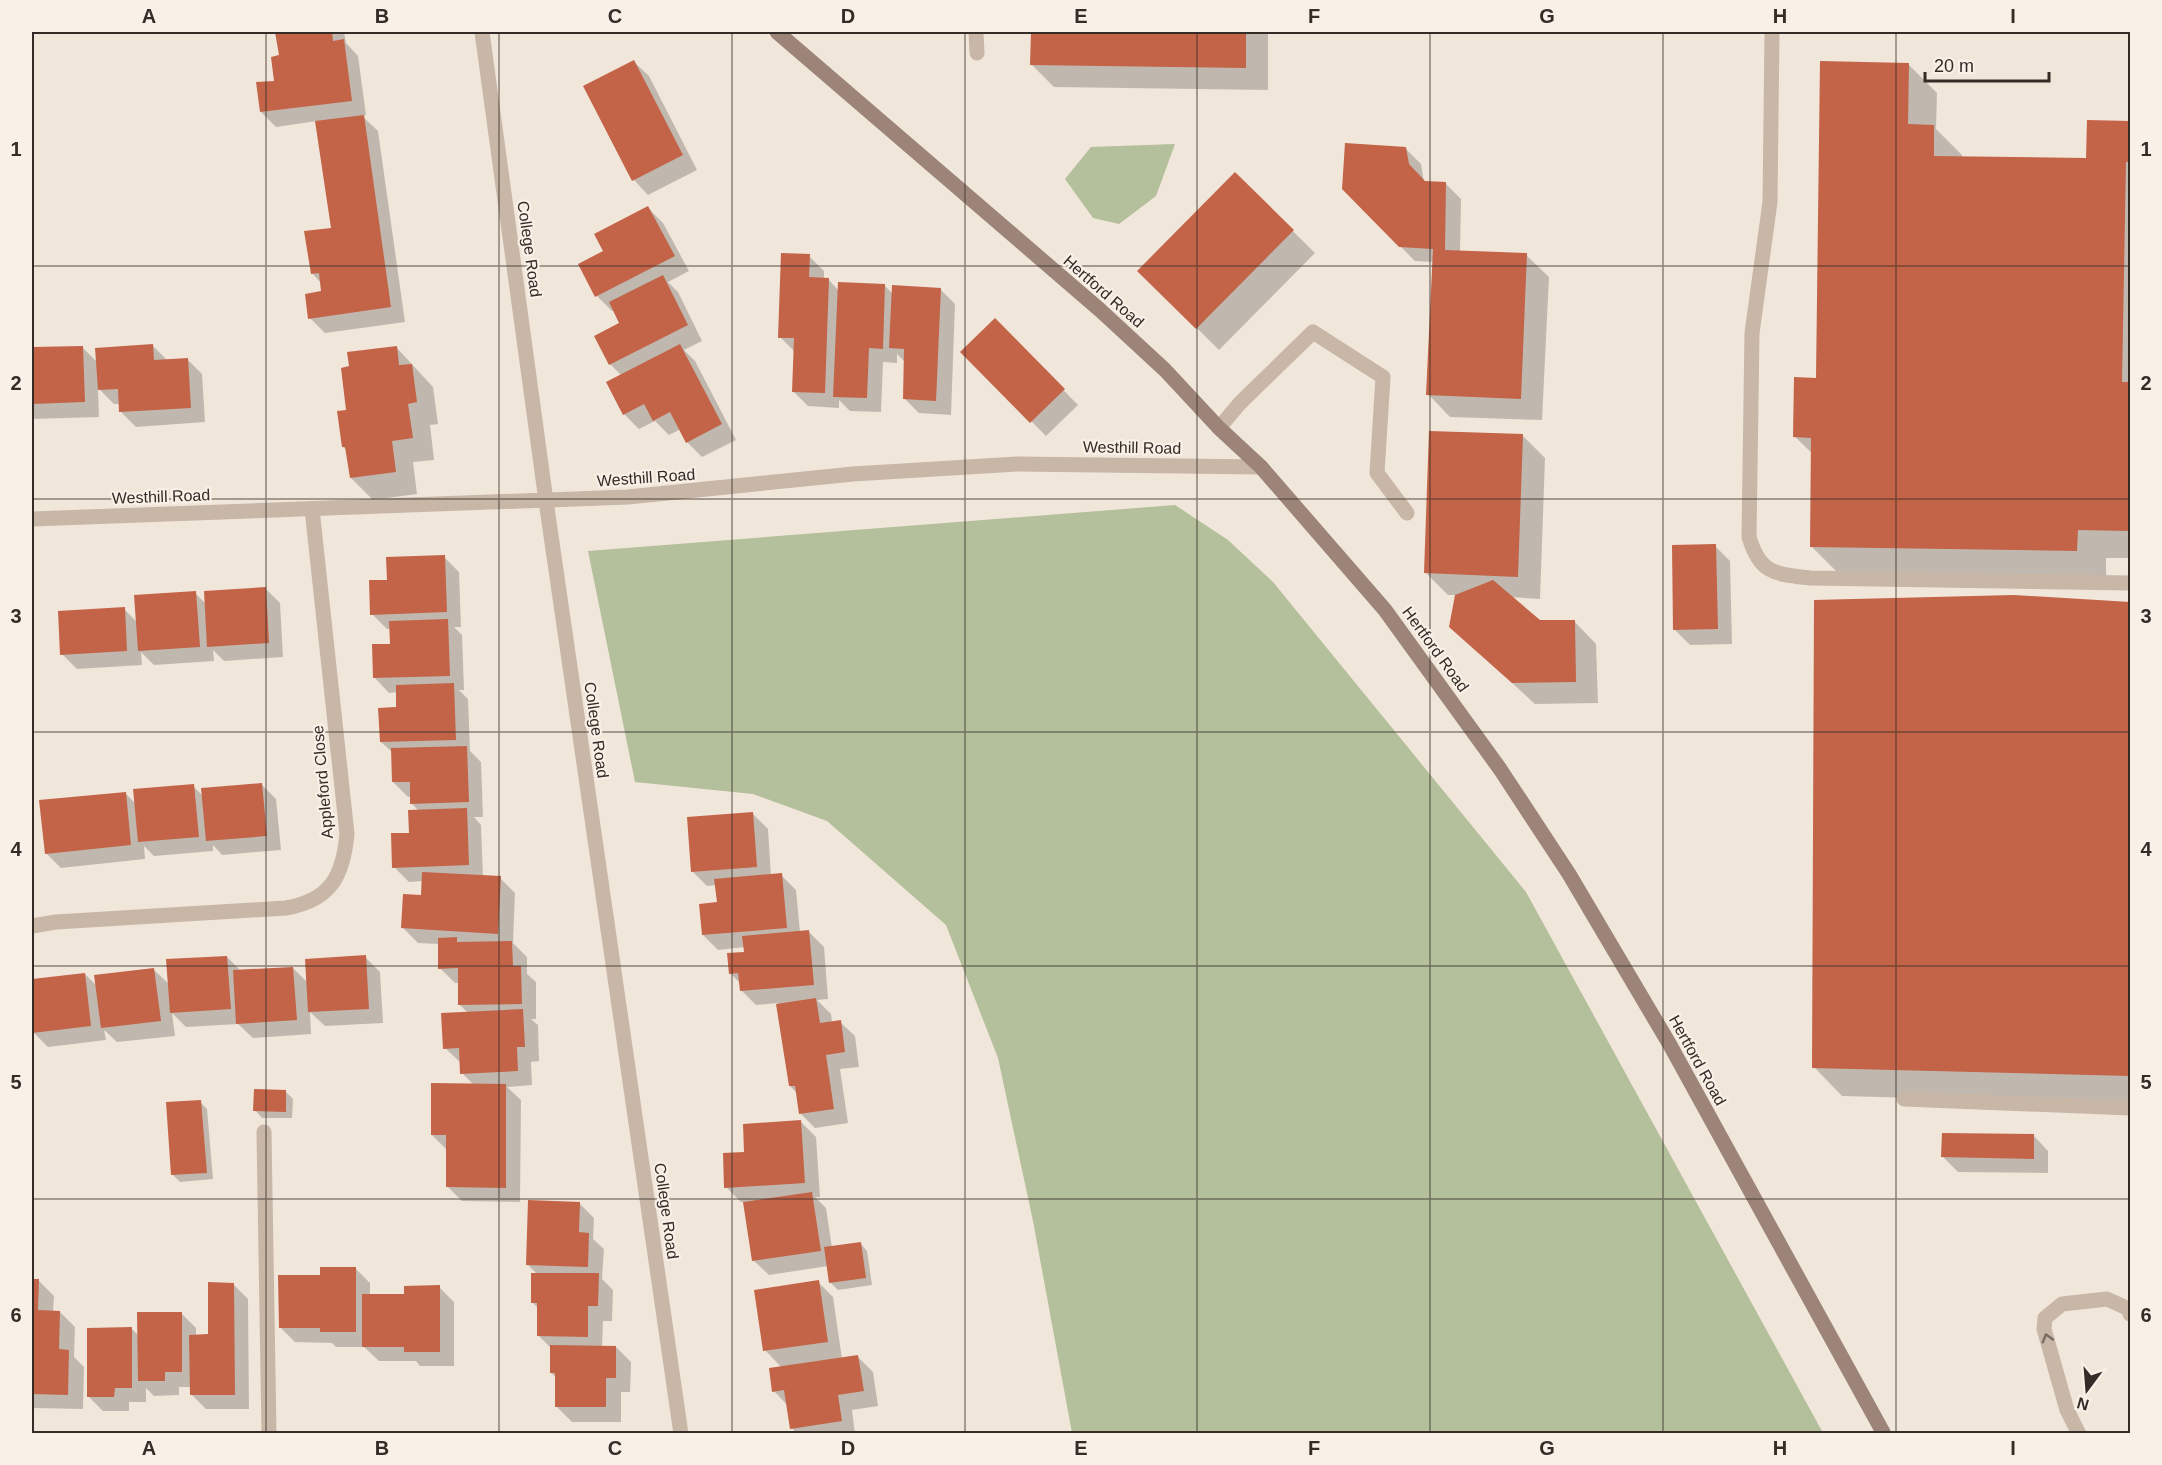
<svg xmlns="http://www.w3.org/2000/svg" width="2162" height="1465" font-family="Arial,sans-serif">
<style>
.green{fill:#b4bf9b}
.shadow{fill:#0003}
.building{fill:#c36347}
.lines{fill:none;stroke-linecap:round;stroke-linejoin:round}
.lane{stroke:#c8b6a7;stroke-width:15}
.street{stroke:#c8b6a7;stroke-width:15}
.secondary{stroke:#9c8578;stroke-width:15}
.oneway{stroke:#776a61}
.grid{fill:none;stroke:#352b27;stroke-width:1.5;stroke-opacity:0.55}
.labels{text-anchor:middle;stroke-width:4.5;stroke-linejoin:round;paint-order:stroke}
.street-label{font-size:16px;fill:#352b27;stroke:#f9f0e7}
.neatline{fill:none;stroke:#352b27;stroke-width:2}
.grid-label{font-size:20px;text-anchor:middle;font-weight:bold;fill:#352b27}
</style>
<rect width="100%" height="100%" fill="#f1e6da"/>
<!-- green -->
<g class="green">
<path d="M1175,144l-19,52 -37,28 -26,-6 -28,-39 26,-32z"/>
<path d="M1175,505l53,35 45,42 253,310 297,541h-751l-39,-212 -35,-163 -52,-133 -119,-104 -74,-27 -118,-12 -47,-231z"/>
</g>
<!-- shadow -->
<g class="shadow">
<path d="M277,32h67l2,11 12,13 8,59 -4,1 16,15 27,191 -80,11 -15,-15 13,-25 -2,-10 -9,-10 20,-44 -15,-108 -41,6 -15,-15 15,-30 4,-26z"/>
<path d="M1032,32h236v58l-214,-3 -22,-22z"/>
<path d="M634,62l15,14 48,94 -49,25 -14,-15z"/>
<path d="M1908,64l29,29 -1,36 26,26v3l125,2 1,-38h42v436h-24v21l-266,-4 -29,-29 2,-92 -19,-18 23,-57z"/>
<path d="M1406,149l15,15 3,18 22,2 15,15 -1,53 66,3 23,22 -7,143 -92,-3 -22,-23 5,-132 -18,-1 -72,-72z"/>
<path d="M1235,174l80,79 -96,97 -80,-79z"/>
<path d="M648,208l15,15 26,48 -21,11 10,10 24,49 -18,9 11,11 41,79 -34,17 -15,-15 -6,-13 -12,6 -14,-14 -16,8 -15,-15 -2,-38 -11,-11 -15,-29 25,-12 -6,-14 -3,1 -15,-15 -17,-31 25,-14z"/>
<path d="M809,256l15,15v8h4l11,12 45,-6 9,9 47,-5 15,15 -4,111 -32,-2 -15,-15 1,-36 -8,-8v9l-14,-1 -2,50 -31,-1 -11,-11v8l-31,-2 -15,-15 2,-39 -15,-15z"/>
<path d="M995,320l83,85 -32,31 -83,-84z"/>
<path d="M153,346l14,14 20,-1 15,15 3,48 -69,5 -15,-15 -1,-8h-6l-16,-16 1,29 -67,2v-70l50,-2 16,16z"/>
<path d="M396,347l37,40 5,37 -8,1 4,35 -21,2 4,32 -44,6 -22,-22 -3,-27 -5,-4 5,-36z"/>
<path d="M1523,436l22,22 -5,141 -29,-2 29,25 34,-1 22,23 2,59 -63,1 -84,-77 6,-32h-9l-22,-22z"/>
<path d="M1715,546l15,15 2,83 -42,1 -15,-15z"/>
<path d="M444,557l15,15 2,55h-7l8,8 2,55h-5l9,9 2,52 11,11 2,55h-9l7,8 2,52 17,1 15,15 -2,50 14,14v17l9,8v37h-5l7,6 1,36 -8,1 1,23 -25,2 14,13 -1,102 -58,-1 -15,-15v-36l-15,-15 42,-50 -12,-12 -1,-10 -16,-15 23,-35 -8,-8 -1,-22h-4l-15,-15 -1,-24 -21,-1 -15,-15 19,-31 1,-16 -14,1 -15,-15 25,-56 -7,-7v-8l-4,1 -15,-15 -1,-30 -11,-10 17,-33v-17l-9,1 -14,-15 17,-33 -1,-16h-4l-15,-15 16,-33z"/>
<path d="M265,588l15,15 3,54 -59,4 -11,-11 1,11 -60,4 -13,-13 1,13 -65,4 -15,-15 62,-45 13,13 58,-29 11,11z"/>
<path d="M2014,597l116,6v501l-288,-8 -28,-29z"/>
<path d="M261,784l15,15 5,51 -59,5 -9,-10v6l-59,5 -10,-10 1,13 -84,9 -15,-15 79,-60 11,11 57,-18 10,10z"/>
<path d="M753,814l15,15 3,47 10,-1 15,15 4,42h9l15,15 4,52 -11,1 14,14 1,9 8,-1 15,14 4,31 -19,2 8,54 -33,5 -15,-15 -3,-20 -7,-7 -12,-83 -22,2 -15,-15v-6l-10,-10 14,-21v-6l-27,3 -15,-15 15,-32 -2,-18 -9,1 -15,-15z"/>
<path d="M227,957l14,14 52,-3 15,15 57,-26 15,15 3,51 -58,3 -15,-14 1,22 -58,4 -15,-14 -52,3 -14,-14 3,23 -58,6 -13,-12 2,10 -58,7 -15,-15 -1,-52 53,-6 12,12 57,-16 16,15z"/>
<path d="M286,1092l7,7 -1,19h-30l-7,-8z"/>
<path d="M200,1102l7,7 6,70 -33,3 -7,-7z"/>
<path d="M801,1122l15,15 4,60h-5l11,11 6,40 28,-5 7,8 5,34 -34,5 -7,-7 -3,-17 -59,9 -15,-14 -9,-59h-4l-15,-15 20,-33z"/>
<path d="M2034,1136l14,15v22l-90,-1 -15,-15z"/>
<path d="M579,1203l15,15 -1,21 11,10 -2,30 11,11 -1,31h-9l-1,26h14l15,15 -1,30h-9v30h-49l-15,-15v-29l-6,-5v-25l-13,-13 1,-26 -7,-7 5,-28 -10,-10z"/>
<path d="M355,1268l15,15v13l35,-1 34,-8 15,15v64h-34l-4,-5h-37l-15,-14h-28l-4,-4 -37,-1 -15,-15 41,-51z"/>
<path d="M32,1281h7l15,15 -1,16h7l15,15 -1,30 10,10 -1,42 -51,-1z"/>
<path d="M818,1282l15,15 9,62 16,-2 15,15 5,34 -26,4 3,24h-58l-5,-6 -4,-22 -14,-15 8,-23 -17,-18z"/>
<path d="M233,1284l15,15 1,110h-43l-15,-15v-7h-12v8l-25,1 -8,-8v14h-17v9h-26l-15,-15 43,-68 8,8 42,-23 15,15v8h14z"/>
</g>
<!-- building -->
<g class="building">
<path d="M275,32h57l1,9 11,-2 8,62 -92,11 -4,-30 18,-1 -3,-24 8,-2z"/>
<path d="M1031,32h215v36l-216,-3z"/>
<path d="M634,60l49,95 -51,26 -49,-95z"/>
<path d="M1820,61l89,2 -1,61 26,1v31l152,2 1,-38 43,1v41h-4l-4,220h8v149l-52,-1 -1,21 -267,-4 1,-109 -18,-1 1,-60 22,1z"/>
<path d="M364,115l27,192 -83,12 -3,-25 16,-3 -2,-18 -8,1 -7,-43 27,-3 -16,-107z"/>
<path d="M1345,143l61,4 3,17 16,17 21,1 -1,68 82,3 -6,146 -95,-4 7,-146 -34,-2 -57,-58z"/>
<path d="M1235,172l59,58 -98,99 -59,-58z"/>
<path d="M648,206l27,50 -80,41 -17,-33 25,-13 -9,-17z"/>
<path d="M781,253l29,1 -1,23 20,1 -4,115 -33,-1 2,-54h-16z"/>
<path d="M663,275l25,50 -79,40 -15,-29 25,-13 -10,-21z"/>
<path d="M838,282l47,2 -2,65 -14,-1 -2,50 -34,-1z"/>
<path d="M892,285l49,3 -5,113 -33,-2 1,-50 -15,-1z"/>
<path d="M995,318l70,71 -35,34 -70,-71z"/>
<path d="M153,344l1,16 34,-2 3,50 -72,4 -1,-23 -20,1 -3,-42z"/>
<path d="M680,344l42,80 -36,19 -16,-31 -17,9 -9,-17 -21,11 -17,-33z"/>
<path d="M83,346l2,56 -53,2v-57z"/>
<path d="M397,346l2,19 13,-1 5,38 -9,2 5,34 -21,3 4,31 -46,6 -5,-31h-3l-5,-36 9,-1 -5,-42 8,-2 -2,-14z"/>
<path d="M1429,431l94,3 -5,143 -94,-4z"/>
<path d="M1716,544l2,85 -45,1 -1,-85z"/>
<path d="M445,555l2,57 -77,3 -1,-35h18l-1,-23z"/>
<path d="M1493,580l47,40h35l1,62 -64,1 -63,-56 6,-32z"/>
<path d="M266,587l3,56 -62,4 -3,-56z"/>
<path d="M196,591l4,56 -62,4 -4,-56z"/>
<path d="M2014,595l116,7v474l-318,-8 2,-468z"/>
<path d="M125,607l2,44 -67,4 -2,-44z"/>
<path d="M448,619l2,57 -77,2 -1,-34h18l-1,-23z"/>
<path d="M454,683l2,57 -76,2 -2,-34 18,-1v-22z"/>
<path d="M467,746l2,56 -59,2v-22h-18l-1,-34z"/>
<path d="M262,783l5,53 -61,5 -5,-53z"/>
<path d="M194,784l5,53 -61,5 -5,-53z"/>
<path d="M126,792l5,53 -86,9 -6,-54z"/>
<path d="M467,808l2,57 -77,3 -1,-35h18l-1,-23z"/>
<path d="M753,812l4,55 -66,5 -4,-55z"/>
<path d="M422,872l79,4 -3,58 -97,-6 2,-34 18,1z"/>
<path d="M782,873l5,55 -85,7 -3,-31 18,-2 -3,-23z"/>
<path d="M809,930l5,55 -74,6 -2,-18 -9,1 -2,-21 17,-1 -2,-16z"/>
<path d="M457,937v5l55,-1 1,25h8l1,38 -64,1v-37l-20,1v-31z"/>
<path d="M366,955l3,54 -61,3 -3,-53z"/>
<path d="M227,956l4,53 -61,4 -4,-54z"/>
<path d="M293,967l4,53 -61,4 -3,-54z"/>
<path d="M154,968l7,53 -60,7 -7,-53z"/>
<path d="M85,973l6,53 -59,7v-54z"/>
<path d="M816,998l4,25 21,-3 4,32 -19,3 8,54 -35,5 -4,-28h-6l-13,-82z"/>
<path d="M523,1009l2,38h-8l1,24 -58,3 -1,-26 -16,1 -2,-36z"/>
<path d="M431,1083l75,1v104l-60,-1v-52h-15z"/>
<path d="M254,1089l32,1v22l-33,-1z"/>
<path d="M201,1100l6,73 -36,2 -5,-73z"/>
<path d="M801,1120l4,63 -81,5 -1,-35 21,-1 -1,-28z"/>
<path d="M1942,1133l92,1v25l-93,-2z"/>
<path d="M812,1192l9,59 -69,10 -9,-59z"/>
<path d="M528,1200l52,2 -1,30 10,1 -1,34 -62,-2z"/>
<path d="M861,1242l5,36 -37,5 -5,-36z"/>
<path d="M320,1267h36v65h-36v-4h-41l-1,-53h42z"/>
<path d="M531,1273h68l-1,33h-10v31l-51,-1v-33h-6z"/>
<path d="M32,1279h7l-1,31 22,1 -1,38 10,1 -1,45 -36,-1z"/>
<path d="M819,1280l9,62 -65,9 -9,-61z"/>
<path d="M208,1282l26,1 1,112h-45l-1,-60 19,-1z"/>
<path d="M440,1285v67h-36v-5h-42v-53h42v-8z"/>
<path d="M137,1312h45v60h-17v9h-27z"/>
<path d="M132,1327v61h-17l-1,9h-27v-69z"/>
<path d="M550,1345l66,1v32h-10v29h-51v-34h-5z"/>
<path d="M858,1355l6,36 -26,4 4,26 -52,8 -6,-39 -12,2 -3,-24z"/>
</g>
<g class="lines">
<!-- lane -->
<g class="lane">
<path d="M1772,32l-2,170 -18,131 -3,204c11,37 26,37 61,41l320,5"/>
<path d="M1904,1099l226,9"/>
<path d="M264,1132l5,302"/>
<path d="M2079,1434l-12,-24 -23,-81 1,-11 17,-14 45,-5 22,10 1,5"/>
</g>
<!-- street -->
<g class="street">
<path d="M482,32l64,469 135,933"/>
<path d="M976,32l1,21"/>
<path d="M1219,428l21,-25 73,-71 70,45 -6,96 30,40"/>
<path d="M32,519l596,-22 225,-23 164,-10 244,3"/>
<path d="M32,926l24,-4 230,-14c45,-8 57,-32 61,-74l-35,-325"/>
</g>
<!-- secondary -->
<path class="secondary" d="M777,32l323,278 65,60 54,58 42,39 124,143 115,159 69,105 101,171 214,389"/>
</g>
<!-- one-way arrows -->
<defs><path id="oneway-chevron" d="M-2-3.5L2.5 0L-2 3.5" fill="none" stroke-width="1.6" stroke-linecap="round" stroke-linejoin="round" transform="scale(1.5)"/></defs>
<use class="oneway" href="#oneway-chevron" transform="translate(2047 1338) rotate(-106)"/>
<!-- grid -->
<path class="grid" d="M266,32v1402M499,32v1402M732,32v1402M965,32v1402M1197,32v1402M1430,32v1402M1663,32v1402M1896,32v1402M32,266h2098M32,499h2098M32,732h2098M32,966h2098M32,1199h2098"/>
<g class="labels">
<!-- street labels -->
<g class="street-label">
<text transform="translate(530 249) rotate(82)" y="6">College Road</text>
<text transform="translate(1104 291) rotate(41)" y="6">Hertford Road</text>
<text transform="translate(1132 447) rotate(1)" y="6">Westhill Road</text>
<text transform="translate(646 477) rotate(-4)" y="6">Westhill Road</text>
<text transform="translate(161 496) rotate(-2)" y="6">Westhill Road</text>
<text transform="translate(1436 649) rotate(54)" y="6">Hertford Road</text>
<text transform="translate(597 730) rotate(82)" y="6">College Road</text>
<text transform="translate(322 782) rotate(-95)" y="6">Appleford Close</text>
<text transform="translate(1698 1060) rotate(61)" y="6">Hertford Road</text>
<text transform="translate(667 1211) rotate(82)" y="6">College Road</text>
</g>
</g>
<!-- border -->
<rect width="2162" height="1465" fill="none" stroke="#f9f0e7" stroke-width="66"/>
<!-- north arrow -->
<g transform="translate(2087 1390) rotate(196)" stroke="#f9f0e7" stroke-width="4.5" paint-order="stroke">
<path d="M0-4.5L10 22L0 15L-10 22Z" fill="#352b27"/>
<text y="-9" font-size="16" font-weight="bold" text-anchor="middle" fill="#352b27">N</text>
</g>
<!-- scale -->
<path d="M1925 72v9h124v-9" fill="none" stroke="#352b27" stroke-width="3"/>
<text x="1934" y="72" font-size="18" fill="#352b27" stroke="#f9f0e7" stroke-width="4.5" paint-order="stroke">20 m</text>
<rect x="33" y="33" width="2096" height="1399" class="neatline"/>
<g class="grid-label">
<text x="149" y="23">A</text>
<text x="382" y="23">B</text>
<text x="615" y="23">C</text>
<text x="848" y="23">D</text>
<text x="1081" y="23">E</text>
<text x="1314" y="23">F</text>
<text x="1547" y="23">G</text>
<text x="1780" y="23">H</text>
<text x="2013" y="23">I</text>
<text x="16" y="156">1</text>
<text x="2146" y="156">1</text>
<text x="16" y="390">2</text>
<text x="2146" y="390">2</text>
<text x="16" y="623">3</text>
<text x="2146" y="623">3</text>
<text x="16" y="856">4</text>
<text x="2146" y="856">4</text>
<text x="16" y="1089">5</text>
<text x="2146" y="1089">5</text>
<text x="16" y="1322">6</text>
<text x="2146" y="1322">6</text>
<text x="149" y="1455">A</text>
<text x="382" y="1455">B</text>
<text x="615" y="1455">C</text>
<text x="848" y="1455">D</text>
<text x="1081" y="1455">E</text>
<text x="1314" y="1455">F</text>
<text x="1547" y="1455">G</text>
<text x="1780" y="1455">H</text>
<text x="2013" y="1455">I</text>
</g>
</svg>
